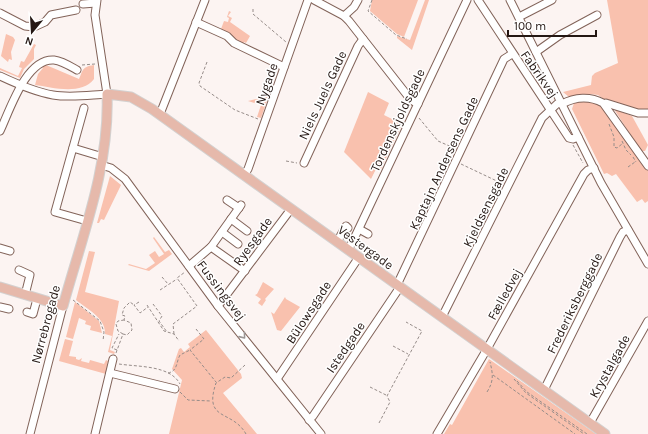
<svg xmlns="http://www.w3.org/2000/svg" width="648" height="434" font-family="Karla,sans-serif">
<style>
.green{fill:#f9c1ae}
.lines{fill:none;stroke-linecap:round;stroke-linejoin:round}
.minor-casing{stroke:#826359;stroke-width:9}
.major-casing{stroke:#d3d1d0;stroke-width:11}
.path{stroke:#968c89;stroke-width:1;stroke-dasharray:3 2;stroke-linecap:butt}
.minor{stroke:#fff;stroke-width:7}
.major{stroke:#e6b9ab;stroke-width:9}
.oneway{stroke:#9c9795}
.labels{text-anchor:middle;stroke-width:3;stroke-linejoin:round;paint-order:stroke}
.street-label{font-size:13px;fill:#241713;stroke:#fff}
</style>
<rect width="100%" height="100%" fill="#fcf4f2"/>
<!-- green -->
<g class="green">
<path d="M372,0h46l-14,37 -7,-3 -27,-23z"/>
<path d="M425,0h4l-17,50 -15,-12v-2l13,4z"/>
<path d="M607,0h41v109l-11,2 -29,-9 -10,-7 -7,-1 -22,3 -6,-5 28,-7 1,-9 3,-3 23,-10z"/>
<path d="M229,11l2,1 -3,4 4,2 -2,4 20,14 -4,7 -2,-1 -1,3 -22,-16 3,-8 4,1 1,-4 -2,-1z"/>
<path d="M6,34l7,3 2,3 -4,12 1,8 -3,-1 -1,3 -7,-6z"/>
<path d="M34,44l2,1 -2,4v10l-10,10 -4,9 -20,-8v-2l18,8 4,-8 -3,-1 2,-6 3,1z"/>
<path d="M46,65l33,14c4,-8 2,-12 15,-14v14c-13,17 -43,8 -59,6l3,-11 5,-6 -1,-2z"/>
<path d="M267,91l3,1 -9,26 -4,-1 4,-12 -13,-4 17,-4z"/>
<path d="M368,92l21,11 -5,12 18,9 -22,47 -4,-2 -5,10 -27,-27z"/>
<path d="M584,101h7l12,6 45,63v31l-3,2 -3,-4 -5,3 -21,-28 -4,2 -5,-3 -3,1 -32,-65 2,-6z"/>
<path d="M614,109l18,7 16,29 -3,6h-4z"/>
<path d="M110,176l11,9 -17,35 -3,-1 -2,4h-2z"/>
<path d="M154,237l11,15 4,-2 3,4 -23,17 -21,-6 1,-1 17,5 9,-6 -6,-8 6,-4 4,6 5,-3 -11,-16z"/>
<path d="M89,251l6,1 -10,40 34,9 -9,49 5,2 -1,2 -6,-2 4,-16 -7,-2c1,-16 -18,-25 -29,-34z"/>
<path d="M263,282l11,7 -9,10 1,1 -4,6 -4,-3 3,-4 -6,-4 2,-1z"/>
<path d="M285,297l1,2 14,8 -19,24 -4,-1 -6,-18 3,2z"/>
<path d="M75,302l24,19 3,12 -12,-3 1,-4 -6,-2 1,-3 -7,-3 -6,21 -7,-2z"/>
<path d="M206,330l35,44 1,4 -19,15 34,41h-88l13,-54 -10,-11 7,-20 2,-1 3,4 6,-5 -2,-3z"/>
<path d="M65,339l8,2 -4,15 7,1v2l3,1 3,-2 -1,3 8,2 1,-3 14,4 2,-4 2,1 -2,13 -47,-13z"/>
<path d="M489,359l107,75h-152l6,-10 2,1z"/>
</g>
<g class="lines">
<defs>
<g id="minor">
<path d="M314,0l30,16 5,5 62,79 7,4"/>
<path d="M478,0l91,138 4,1 5,-2"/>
<path d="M510,0l91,183 47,81"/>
<path d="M83,4l13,-1"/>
<path d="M0,13l25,13 9,1 11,-5 6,-7 25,-5"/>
<path d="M344,16l10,-9 4,-7"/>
<path d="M519,17l33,-17"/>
<path d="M196,22l31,14 7,7 50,24"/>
<path d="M536,52l24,-17 37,-20"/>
<path d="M0,76c17,8 35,16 53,19 18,3 36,0 54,-1l-12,-79 2,-15"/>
<path d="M606,103l32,10h10"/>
<path d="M562,104c13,-7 28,-8 41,-1l45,63"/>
<path d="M84,108l-29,104 32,9"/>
<path d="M160,114l45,-114"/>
<path d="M0,131c10,-21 26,-73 54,-71 8,1 16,6 23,10"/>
<path d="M73,148l30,9"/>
<path d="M304,163l54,-117 5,-7"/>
<path d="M101,165l10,3 14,11 93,127 103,128"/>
<path d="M244,175l4,-6 60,-169"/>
<path d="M227,200l12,8"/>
<path d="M231,219l16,12"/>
<path d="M359,229l9,5"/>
<path d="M222,232l16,12"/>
<path d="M337,242l9,-16 2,2"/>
<path d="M211,247l30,-42"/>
<path d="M0,248l10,3"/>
<path d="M348,249l4,-6 115,-243"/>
<path d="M189,266l22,-19 34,24"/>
<path d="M19,270l11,5 -5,20"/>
<path d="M397,285l107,-226 8,-5"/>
<path d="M218,306l73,-97"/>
<path d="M0,307l9,2"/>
<path d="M27,312l6,2 4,-15"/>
<path d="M442,317l100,-199 15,-14 5,-1"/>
<path d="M110,373l65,16"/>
<path d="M277,379l82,-122"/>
<path d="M544,390l76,-153 3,-5 5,-2"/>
<path d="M309,420l4,-4 87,-129"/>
<path d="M590,423l58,-102"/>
<path d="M30,434l33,-128"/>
<path d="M95,434l18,-75"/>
<path d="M437,434l50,-85 97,-175 4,-4 6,-2"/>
</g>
<path id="major" d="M0,287l63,19c19,-69 47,-140 44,-212l24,3 21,12 453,325"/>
</defs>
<!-- minor casing -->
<use href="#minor" class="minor-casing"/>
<!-- major casing -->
<use href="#major" class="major-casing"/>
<!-- path -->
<g class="path">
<path d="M372,0l-4,11 28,24 11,4"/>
<path d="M253,9v5l33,28"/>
<path d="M207,62l-8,21 1,3 35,24 23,9"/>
<path d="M82,65l13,-1"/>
<path d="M528,66l6,-4"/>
<path d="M419,118l19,23 16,7"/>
<path d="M609,124l5,13v10l3,1 5,-4"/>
<path d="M622,141l4,9 5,5"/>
<path d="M573,145l10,18"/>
<path d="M633,157l3,5"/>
<path d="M286,161l11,2"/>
<path d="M461,164l40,19"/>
<path d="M628,167l7,-5"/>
<path d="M162,277l6,7"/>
<path d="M160,290l17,-11"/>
<path d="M73,300l27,21 4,11 -1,9"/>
<path d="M139,302l-5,3 6,8 8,-6"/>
<path d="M153,304l9,12 -3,5 8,11"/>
<path d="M147,305l17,26 10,3 5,7"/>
<path d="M196,329l8,10 -14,11 26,32"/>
<path d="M123,334l-5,-3 -2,-7 2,-3 6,-1"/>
<path d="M174,334l-1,-10 24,-18 -20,-28 8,-6"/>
<path d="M393,346l15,8"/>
<path d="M117,350l-5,-2 7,-14"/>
<path d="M116,353l7,-19 4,1 5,-5 -1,-7 -7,-3 1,-4 -3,-1 2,-7 6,-6 4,3"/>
<path d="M119,364c19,3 51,1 61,20"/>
<path d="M245,365l-14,13 -6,-1 -9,6c-13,39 16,26 30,51"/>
<path d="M168,373c10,-2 8,-11 12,-18l10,-5"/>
<path d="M493,375l82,59"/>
<path d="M514,379l12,14 58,41"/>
<path d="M517,381l10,11 60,42"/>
<path d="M370,387l16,8"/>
<path d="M180,392l8,8 23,1"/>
<path d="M487,392c7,-11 6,-18 3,-30"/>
<path d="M379,423l11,-21 -3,-6 35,-65 -16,-9"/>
</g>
<!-- minor -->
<use href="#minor" class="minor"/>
<!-- major -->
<use href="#major" class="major"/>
</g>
<!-- one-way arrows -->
<defs><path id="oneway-chevron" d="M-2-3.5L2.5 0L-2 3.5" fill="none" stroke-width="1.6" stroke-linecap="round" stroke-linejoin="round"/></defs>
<use class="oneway" href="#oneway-chevron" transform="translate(243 336) rotate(51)"/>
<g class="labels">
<!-- street labels -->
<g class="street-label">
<text transform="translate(540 74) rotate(55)" y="5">Fabrikvej</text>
<text transform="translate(266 84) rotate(-71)" y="5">Nygade</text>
<text transform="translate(322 95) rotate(-65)" y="5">Niels Juels Gade</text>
<text transform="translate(397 120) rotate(-65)" y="5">Tordenskjoldsgade</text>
<text transform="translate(443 163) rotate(-65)" y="5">Kaptajn Andersens Gade</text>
<text transform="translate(485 207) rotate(-64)" y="5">Kjeldsensgade</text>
<text transform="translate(252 241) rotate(-54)" y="5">Ryesgade</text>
<text transform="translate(366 247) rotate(36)" y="5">Vestergade</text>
<text transform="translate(222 290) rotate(53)" y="5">Fussingsvej</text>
<text transform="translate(504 294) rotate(-61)" y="5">Fælledvej</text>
<text transform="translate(574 303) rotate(-64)" y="5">Frederiksberggade</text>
<text transform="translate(308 312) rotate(-57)" y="5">Bülowsgade</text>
<text transform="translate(45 324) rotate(-75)" y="5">Nørrebrogade</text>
<text transform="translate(345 347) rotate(-56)" y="5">Istedgade</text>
<text transform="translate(609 366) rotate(-61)" y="5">Krystalgade</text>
</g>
</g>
<!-- north arrow -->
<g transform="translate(32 32) rotate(198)" stroke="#ffffff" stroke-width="3" paint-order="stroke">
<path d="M0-3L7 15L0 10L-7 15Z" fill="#241713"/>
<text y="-6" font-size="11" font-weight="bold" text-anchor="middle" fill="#241713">N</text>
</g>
<!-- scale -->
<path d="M508 30v6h88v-6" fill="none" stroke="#241713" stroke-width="2"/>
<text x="514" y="30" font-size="12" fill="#241713" stroke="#ffffff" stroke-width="3" paint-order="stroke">100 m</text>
</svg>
